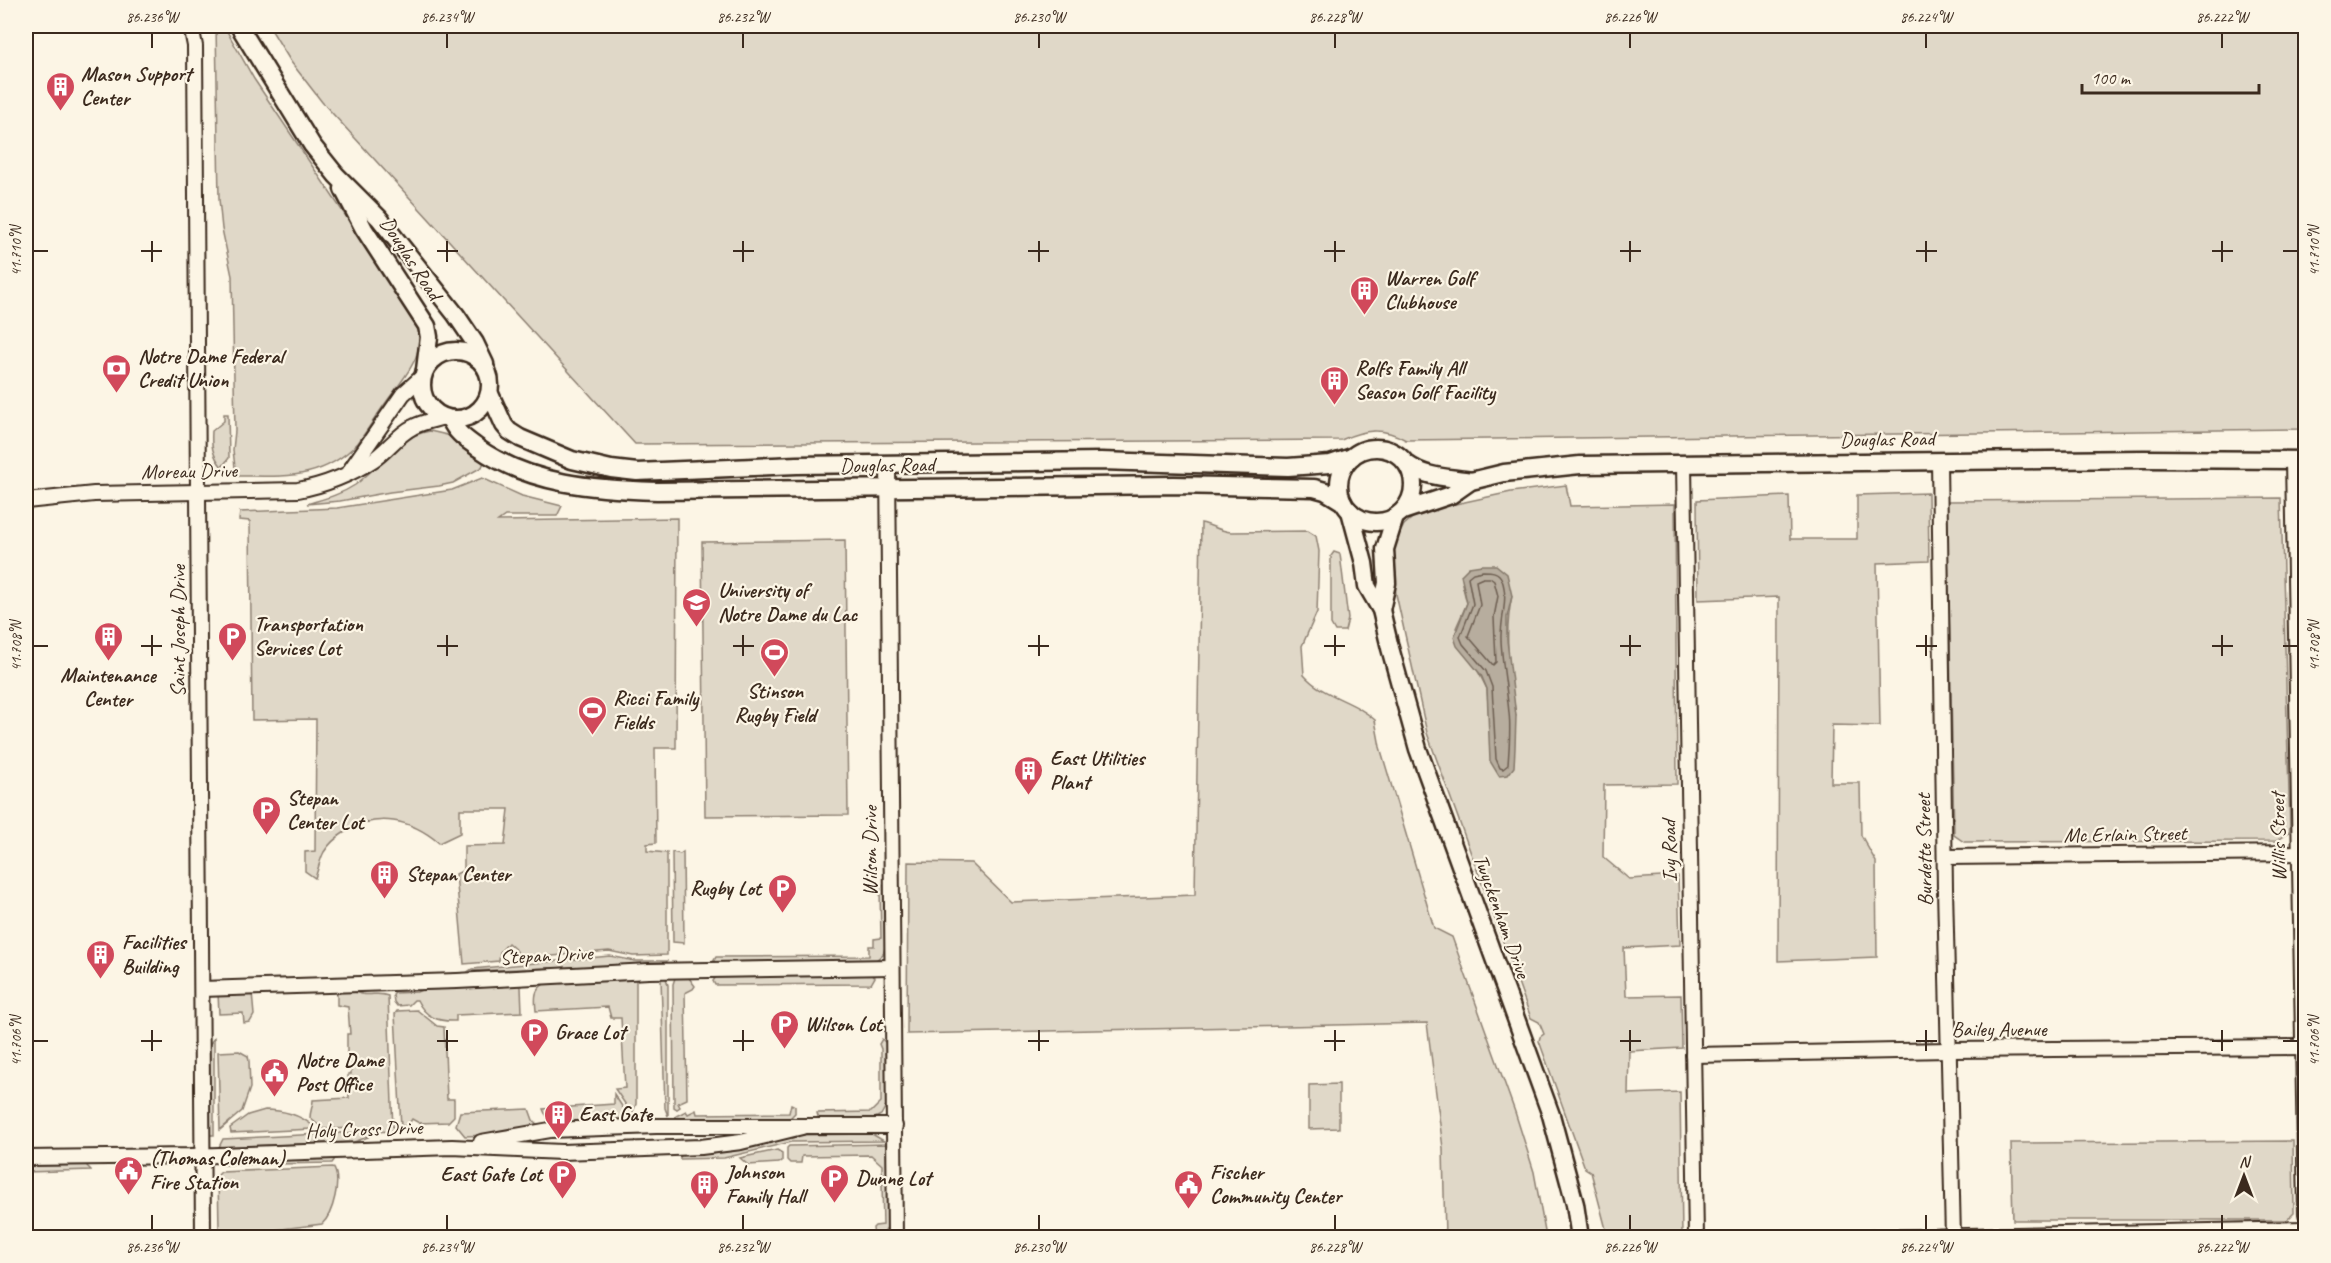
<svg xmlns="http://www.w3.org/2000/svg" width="2331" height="1263" font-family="Caveat,sans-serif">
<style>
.green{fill:#e0d8c8;stroke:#8e8173;stroke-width:1.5;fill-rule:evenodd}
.water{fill:#b7ad9e;stroke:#85796b;stroke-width:1.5}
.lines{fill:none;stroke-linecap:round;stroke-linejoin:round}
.shore{stroke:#6d5e51;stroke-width:1.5}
.minor-casing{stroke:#3b2a1e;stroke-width:18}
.tertiary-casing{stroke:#3b2a1e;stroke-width:21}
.minor{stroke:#fcf5e5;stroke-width:14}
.tertiary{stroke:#fcf5e5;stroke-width:16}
.ticks{fill:none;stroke:#3b2a1e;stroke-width:2}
.labels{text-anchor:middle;stroke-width:4.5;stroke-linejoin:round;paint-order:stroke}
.poi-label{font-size:21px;font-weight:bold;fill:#3b2a1e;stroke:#fcf5e5;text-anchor:start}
.street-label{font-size:21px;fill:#3b2a1e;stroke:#fcf5e5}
.neatline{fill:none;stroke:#3b2a1e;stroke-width:2}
.ticks-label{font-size:15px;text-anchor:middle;fill:#3b2a1e}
</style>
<rect width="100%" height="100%" fill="#fcf5e5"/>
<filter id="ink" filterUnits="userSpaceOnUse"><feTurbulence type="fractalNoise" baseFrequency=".0167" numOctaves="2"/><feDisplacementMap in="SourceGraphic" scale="12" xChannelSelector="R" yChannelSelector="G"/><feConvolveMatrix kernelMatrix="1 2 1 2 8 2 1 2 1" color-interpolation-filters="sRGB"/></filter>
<g filter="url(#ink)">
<!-- green -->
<g class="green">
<path d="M216,26h8l30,53 160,239c17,32 -9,58 -27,83 -10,14 -19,28 -29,42 -37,38 -73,33 -122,33l-3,-26 2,-19 -3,-155 -10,-47 -3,-30z"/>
<path d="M269,26h2036v403l-899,11c-23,-13 -41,-11 -65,0l-706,4 -313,-342 -31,-40z"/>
<path d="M224,414h4l1,44 -7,9c-10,-12 -11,-22 -10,-36l12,-10z"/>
<path d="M430,431l17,4 37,27 -2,5 -29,16 -14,3 -49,6 -50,9 -33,3c16,-5 33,-9 48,-19 24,-17 44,-50 75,-54z"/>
<path d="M482,478l40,18 40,10 -5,10h-52l-7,5 179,-3 -1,230h-21l1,95 -9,1v7l20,2v102l-34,1 -24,-5 -91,8 -1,-8 -9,-8 -8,9 -1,9 -35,3 -8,-90 8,-4v-24l41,-1 4,-36h-49v24l-21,10c-28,-24 -62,-31 -94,-11 -8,5 -16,12 -21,20 -4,7 -6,18 -9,26l-10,-7v-19l10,-1 1,-132 -64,1 -2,-199 -11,-1 1,-8 97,-4 115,-18z"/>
<path d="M1566,485l4,21 105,-2 2,280 -73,1 -1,72 26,22 49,-3 2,69 -56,3 2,48 55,-1 1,53 -53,3 -1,43 52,-2 2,145h-74l-17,-65 -6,-4 -46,-127 1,-4 4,-3 -5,-12 -8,-4 -104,-285 -31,-139 -4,-34 4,-19 8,-16 13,-11 20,-6 74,-16zM1462,584l50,12c-9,40 -2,79 4,120l-26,18 -3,-45 -31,-61 11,-25z"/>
<path d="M1928,493l1,68 -52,2 3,163 -48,-1 -1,58h29l1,52 15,27 1,95 -99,4 1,-364 -81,3 -1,-100 92,-4 1,43h67v-44z"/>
<path d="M2281,498l9,333 -14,10 -312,1 -10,-7 -7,-334z"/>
<path d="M2302,503h4l-1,254z"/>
<path d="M1201,523c11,2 18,8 30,9l77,-1 8,5 3,15 -2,61 -15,34 2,29c19,22 50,25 71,45l5,27 54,181 18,9 63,175 19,60 12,65h-101l-2,-89 -16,-125 -520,11 1,-172 63,1 40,39 184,-7z"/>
<path d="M845,540l3,275 -143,1 -3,-274z"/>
<path d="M1334,552l6,2 8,65 -3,12h-10l-4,-7v-68z"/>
<path d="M672,852l8,2 3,-2 1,91 -11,-1z"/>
<path d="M873,884h7l5,2 1,58 -3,10 -7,6 -163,2 3,-5 153,-1v-10h5v-7l7,-1 -1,-48 -9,-3z"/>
<path d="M610,956l25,5h32l-1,3 -197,7 3,-2z"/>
<path d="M871,975l4,2 -4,7 -156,1 -2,-4 3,-4z"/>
<path d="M661,978h5l2,7v131l-3,-8z"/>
<path d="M675,978h14l6,8 -2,3 -8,4 2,106 -9,4 2,4 -3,2 -3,-2 -1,-123z"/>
<path d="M636,979v125l-4,10 -17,-25 10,-1 -4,-70h-10l-3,-11 -72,4c-1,-12 -3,-22 10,-28z"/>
<path d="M517,984l4,3 1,25 -66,3v6c-18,1 -31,-4 -39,-21h-3l-5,5 -12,1 -3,-4 -1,-7 2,-2 22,-1 11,-5z"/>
<path d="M342,990c8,0 12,2 20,4 9,2 17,-2 26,2l5,135 -21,1 -9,-4 -40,1 -13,-11c0,-7 3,-12 3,-18l36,-2 -1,-24h3v-9h-4v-31h3l-2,-27 -11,-2v-11z"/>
<path d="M218,993h34l2,22 -4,7 -6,1 -1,-10 -24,1z"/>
<path d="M417,1010l20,16 7,1 3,72h7v17l-6,6 -29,1 -7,-4 -4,6 -7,2 -6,-113 2,-3z"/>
<path d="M214,1038v97h-5v-90z"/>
<path d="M882,1039l5,5v60l-6,11 -8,4 -54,1 -2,-7 54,-1 10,-10v-53l-2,-5z"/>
<path d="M239,1051l9,5 1,5 1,27 -8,23 -22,19 -2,-78z"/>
<path d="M1339,1084v44l-30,1v-44z"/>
<path d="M614,1094l15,23 -7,5c-23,1 -70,13 -79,-13l71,-5z"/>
<path d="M791,1104l4,2v7l-7,7 -111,1 -2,-2 1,-3 10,-5 2,3 8,-4 1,4 92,-1z"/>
<path d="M529,1109l4,11 7,8 -30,6 -45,2 -9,-11 4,-13z"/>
<path d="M265,1110c18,0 33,4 47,15v4l-81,4 -1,-5 18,-13z"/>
<path d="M359,1132l9,5 -14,5 -135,5 4,-8z"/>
<path d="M872,1134l12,7 -93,1 -67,16 -44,1v-3l4,-1 4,-5 102,-15z"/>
<path d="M2293,1141l1,72 -7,7h-274l-2,-77z"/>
<path d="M886,1144l2,29 -2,2 -4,-2v-8l-11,-10 -69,1 -1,7h-11l-3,-3v-12l2,-2z"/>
<path d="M777,1150l5,3v8l-3,2 -31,2 -8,-7z"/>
<path d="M331,1157l4,2 -3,4 -112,2 8,-4z"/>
<path d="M86,1165l5,5 -65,2v-6z"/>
<path d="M333,1167c9,12 0,47 -11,57l-96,12 -7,-8 -1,-53 3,-3z"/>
<path d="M886,1183h2l1,42 -4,5v7h-11l-1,-9 2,-2 8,-1 -1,-41z"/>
</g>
<!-- water -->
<path class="water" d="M1482,565h14l11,9 5,22 -5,21v23l9,76 -1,32 -1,19 -6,8 -9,1 -9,-15 -3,-72 -6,-14 -24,-29 -3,-9 13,-34 -6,-28 8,-8z"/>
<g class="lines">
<!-- shore -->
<g class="shore">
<path d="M1483,571c8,0 16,0 19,9 7,19 -2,40 -1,60 1,24 6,49 8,73 2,17 0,35 -1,52l-5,4 -3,-1 -4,-9 -4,-72 -6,-16 -23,-27 -3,-7 13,-33 -5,-27 5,-4z"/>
<path d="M1483,578h7l4,3 4,15 -4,21 2,45 -3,3 -25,-29 12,-31 -4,-24z"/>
</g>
<defs>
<g id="minor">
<path d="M191,26l4,20 8,1192"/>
<path d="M2293,460l13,754"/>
<path d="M1939,461l6,427 8,350"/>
<path d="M888,464l7,774"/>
<path d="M1684,464l12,774"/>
<path d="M351,469l52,-75 20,-18"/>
<path d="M26,501l68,-7 204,-4c27,-5 52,-15 75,-30 14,-9 24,-25 40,-33 9,-5 21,-7 31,-10"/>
<path d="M1945,857l361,-4"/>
<path d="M202,989l255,-8 192,-10 243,-4"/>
<path d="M1693,1055l256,-5 357,-3"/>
<path d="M481,1142l69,-12 106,-4h239"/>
<path d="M26,1158l164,-2 262,-9 110,5 139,-5 40,-5 61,-15"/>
<path d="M1869,1238l437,-9"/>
</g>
<g id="tertiary">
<path d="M239,26l73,119 24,30 43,43 77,97 19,28 10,21"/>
<path d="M343,189l21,40 63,97 2,11 -4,33"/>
<circle cx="456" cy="385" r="34"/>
<path d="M490,394l14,31 5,6 11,7 52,22 39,9 26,3 160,-7 304,-4 187,6 42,-3 22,-7"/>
<path d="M450,419c6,14 16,20 28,29 53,37 117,41 179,43l517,-6 140,3 11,3 18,11"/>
<circle cx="1376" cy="485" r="37"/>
<path d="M1407,464c19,14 41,13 64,17"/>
<path d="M1350,511l14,52 3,23 14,24 9,38 28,101 133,366 24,89 5,34"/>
<path d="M1403,511l48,-16 20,-14 33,-8 76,-8 564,-6 162,1"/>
<path d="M1381,610l6,-27 -2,-34 10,-32"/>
</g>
</defs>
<!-- minor casing -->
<use href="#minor" class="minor-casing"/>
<!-- tertiary casing -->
<use href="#tertiary" class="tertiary-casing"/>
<!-- minor -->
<use href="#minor" class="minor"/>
<!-- tertiary -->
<use href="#tertiary" class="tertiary"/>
</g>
</g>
<!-- ticks -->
<path class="ticks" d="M152,33v15M447,33v15M743,33v15M1039,33v15M1335,33v15M1630,33v15M1926,33v15M2222,33v15M152,241v21M447,241v21M743,241v21M1039,241v21M1335,241v21M1630,241v21M1926,241v21M2222,241v21M33,251h15M141,251h21M437,251h21M733,251h21M1028,251h21M1324,251h21M1620,251h21M1916,251h21M2212,251h21M2283,251h15M152,635v21M447,635v21M743,635v21M1039,635v21M1335,635v21M1630,635v21M1926,635v21M2222,635v21M33,646h15M141,646h21M437,646h21M733,646h21M1028,646h21M1324,646h21M1620,646h21M1916,646h21M2212,646h21M2283,646h15M152,1030v21M447,1030v21M743,1030v21M1039,1030v21M1335,1030v21M1630,1030v21M1926,1030v21M2222,1030v21M33,1041h15M141,1041h21M437,1041h21M733,1041h21M1028,1041h21M1324,1041h21M1620,1041h21M1916,1041h21M2212,1041h21M2283,1041h15M152,1215v15M447,1215v15M743,1215v15M1039,1215v15M1335,1215v15M1630,1215v15M1926,1215v15M2222,1215v15"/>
<!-- icons -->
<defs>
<symbol id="building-pin" viewBox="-11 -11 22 30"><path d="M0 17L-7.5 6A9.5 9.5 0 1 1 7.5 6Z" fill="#d1495b" stroke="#fcf5e5"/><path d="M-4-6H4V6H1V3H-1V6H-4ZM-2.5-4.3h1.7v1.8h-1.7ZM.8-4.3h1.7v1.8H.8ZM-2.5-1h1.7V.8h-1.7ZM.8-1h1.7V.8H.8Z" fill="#fff"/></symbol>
<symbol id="bank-pin" viewBox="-11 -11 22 30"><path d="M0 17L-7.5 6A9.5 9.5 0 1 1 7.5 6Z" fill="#d1495b" stroke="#fcf5e5"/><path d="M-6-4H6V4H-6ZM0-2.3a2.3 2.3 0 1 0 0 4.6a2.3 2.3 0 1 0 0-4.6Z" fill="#fff"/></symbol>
<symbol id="university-pin" viewBox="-11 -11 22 30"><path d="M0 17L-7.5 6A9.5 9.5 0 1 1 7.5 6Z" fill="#d1495b" stroke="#fcf5e5"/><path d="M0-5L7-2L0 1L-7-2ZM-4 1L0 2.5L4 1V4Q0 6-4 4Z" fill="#fff"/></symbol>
<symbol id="parking-pin" viewBox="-11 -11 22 30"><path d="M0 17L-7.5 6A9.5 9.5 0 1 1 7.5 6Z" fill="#d1495b" stroke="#fcf5e5"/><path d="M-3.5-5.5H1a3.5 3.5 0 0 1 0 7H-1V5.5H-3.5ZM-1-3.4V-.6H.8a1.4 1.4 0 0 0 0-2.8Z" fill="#fff"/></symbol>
<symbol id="stadium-pin" viewBox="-11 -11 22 30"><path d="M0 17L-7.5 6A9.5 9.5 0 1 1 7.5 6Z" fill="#d1495b" stroke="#fcf5e5"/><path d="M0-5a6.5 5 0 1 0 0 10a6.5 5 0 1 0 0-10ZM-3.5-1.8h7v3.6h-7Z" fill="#fff"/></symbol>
<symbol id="civic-pin" viewBox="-11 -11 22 30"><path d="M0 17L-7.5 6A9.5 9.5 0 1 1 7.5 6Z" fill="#d1495b" stroke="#fcf5e5"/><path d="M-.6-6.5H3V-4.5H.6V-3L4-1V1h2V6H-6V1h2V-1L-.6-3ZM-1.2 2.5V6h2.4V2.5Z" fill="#fff"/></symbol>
</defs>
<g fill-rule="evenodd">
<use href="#building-pin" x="44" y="70" width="33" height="45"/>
<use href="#building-pin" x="1348" y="274" width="33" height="45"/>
<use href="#bank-pin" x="100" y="352" width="33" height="45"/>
<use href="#building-pin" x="1318" y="364" width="33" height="45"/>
<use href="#university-pin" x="680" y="586" width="33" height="45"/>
<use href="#building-pin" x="92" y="620" width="33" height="45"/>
<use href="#parking-pin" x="216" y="620" width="33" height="45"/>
<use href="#stadium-pin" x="758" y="636" width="33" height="45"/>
<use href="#stadium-pin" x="576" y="694" width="33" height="45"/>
<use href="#building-pin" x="1012" y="754" width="33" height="45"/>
<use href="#parking-pin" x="250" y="794" width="33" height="45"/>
<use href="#building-pin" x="368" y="858" width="33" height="45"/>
<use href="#parking-pin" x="766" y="872" width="33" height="45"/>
<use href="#building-pin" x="84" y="938" width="33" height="45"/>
<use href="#parking-pin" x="768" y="1008" width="33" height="45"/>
<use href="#parking-pin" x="518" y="1016" width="33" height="45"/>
<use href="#civic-pin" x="258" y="1056" width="33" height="45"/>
<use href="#building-pin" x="542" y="1098" width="33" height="45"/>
<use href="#civic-pin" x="112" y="1154" width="33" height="45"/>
<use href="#parking-pin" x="546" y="1158" width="33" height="45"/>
<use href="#parking-pin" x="818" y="1162" width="33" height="45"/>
<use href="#building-pin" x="688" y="1168" width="33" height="45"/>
<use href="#civic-pin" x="1172" y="1168" width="33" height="45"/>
</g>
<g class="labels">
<!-- poi labels -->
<g class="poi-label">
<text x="81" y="81">Mason Support<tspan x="81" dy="24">Center</tspan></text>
<text x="1385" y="285">Warren Golf<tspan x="1385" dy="24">Clubhouse</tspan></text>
<text x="138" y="363">Notre Dame Federal<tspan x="138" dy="24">Credit Union</tspan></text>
<text x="1355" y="375">Rolfs Family All<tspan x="1355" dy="24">Season Golf Facility</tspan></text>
<text x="718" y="597">University of<tspan x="718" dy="24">Notre Dame du Lac</tspan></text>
<text x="254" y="631">Transportation<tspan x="254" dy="24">Services Lot</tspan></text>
<text x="108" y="682" text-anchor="middle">Maintenance<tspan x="108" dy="24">Center</tspan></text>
<text x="775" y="698" text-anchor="middle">Stinson<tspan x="775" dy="24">Rugby Field</tspan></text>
<text x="613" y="705">Ricci Family<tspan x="613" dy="24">Fields</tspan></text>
<text x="1050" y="765">East Utilities<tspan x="1050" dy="24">Plant</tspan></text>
<text x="287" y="805">Stepan<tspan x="287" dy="24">Center Lot</tspan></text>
<text x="406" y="881">Stepan Center</text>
<text x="761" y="895" text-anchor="end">Rugby Lot</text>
<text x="122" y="949">Facilities<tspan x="122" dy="24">Building</tspan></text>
<text x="805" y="1031">Wilson Lot</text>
<text x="555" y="1039">Grace Lot</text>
<text x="296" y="1067">Notre Dame<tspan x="296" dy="24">Post Office</tspan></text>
<text x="579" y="1121">East Gate</text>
<text x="150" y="1165">(Thomas Coleman)<tspan x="150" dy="24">Fire Station</tspan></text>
<text x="726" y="1179">Johnson<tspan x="726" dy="24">Family Hall</tspan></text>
<text x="1210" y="1179">Fischer<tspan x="1210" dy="24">Community Center</tspan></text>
<text x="542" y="1181" text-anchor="end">East Gate Lot</text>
<text x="856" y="1185">Dunne Lot</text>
</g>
<!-- street labels -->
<g class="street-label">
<text transform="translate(411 258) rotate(57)" y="7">Douglas Road</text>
<text transform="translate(1887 439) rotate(-1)" y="7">Douglas Road</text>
<text transform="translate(887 465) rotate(-1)" y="7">Douglas Road</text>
<text transform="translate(189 471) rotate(-1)" y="7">Moreau Drive</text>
<text transform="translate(178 631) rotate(-90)" y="7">Saint Joseph Drive</text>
<text transform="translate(2125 834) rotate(-1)" y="7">Mc Erlain Street</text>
<text transform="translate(2278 837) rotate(-91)" y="7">Willis Street</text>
<text transform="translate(1924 850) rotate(-91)" y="7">Burdette Street</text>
<text transform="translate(870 851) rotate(-90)" y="7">Wilson Drive</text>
<text transform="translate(1669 851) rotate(-91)" y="7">Ivy Road</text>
<text transform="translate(1502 916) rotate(70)" y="7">Twyckenham Drive</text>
<text transform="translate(546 955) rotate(-3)" y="7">Stepan Drive</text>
<text x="1999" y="1036">Bailey Avenue</text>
<text transform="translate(364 1129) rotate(-2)" y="7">Holy Cross Drive</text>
</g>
</g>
<!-- margin -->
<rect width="2331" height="1263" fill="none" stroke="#fcf5e5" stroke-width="66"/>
<!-- north arrow -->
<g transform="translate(2244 1176)" stroke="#fcf5e5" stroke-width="4.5" paint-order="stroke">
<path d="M0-4.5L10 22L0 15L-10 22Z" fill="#3b2a1e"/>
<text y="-9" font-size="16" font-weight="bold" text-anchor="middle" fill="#3b2a1e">N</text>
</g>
<!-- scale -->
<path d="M2082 84v9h177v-9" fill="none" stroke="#3b2a1e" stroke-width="3"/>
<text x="2091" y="84" font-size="18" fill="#3b2a1e" stroke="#fcf5e5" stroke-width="4.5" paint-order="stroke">100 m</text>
<rect x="33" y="33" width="2265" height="1197" class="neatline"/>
<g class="ticks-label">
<text x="152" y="22">86.236°W</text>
<text x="447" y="22">86.234°W</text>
<text x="743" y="22">86.232°W</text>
<text x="1039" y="22">86.230°W</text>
<text x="1335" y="22">86.228°W</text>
<text x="1630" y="22">86.226°W</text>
<text x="1926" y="22">86.224°W</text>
<text x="2222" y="22">86.222°W</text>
<text transform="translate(16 251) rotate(-90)" y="5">41.710°N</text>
<text transform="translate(2314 251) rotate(-90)" y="5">41.710°N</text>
<text transform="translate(16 646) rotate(-90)" y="5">41.708°N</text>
<text transform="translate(2314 646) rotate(-90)" y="5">41.708°N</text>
<text transform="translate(16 1041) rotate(-90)" y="5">41.706°N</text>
<text transform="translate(2314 1041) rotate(-90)" y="5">41.706°N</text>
<text x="152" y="1252">86.236°W</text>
<text x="447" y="1252">86.234°W</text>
<text x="743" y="1252">86.232°W</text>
<text x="1039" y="1252">86.230°W</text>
<text x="1335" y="1252">86.228°W</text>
<text x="1630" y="1252">86.226°W</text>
<text x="1926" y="1252">86.224°W</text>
<text x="2222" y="1252">86.222°W</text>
</g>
</svg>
